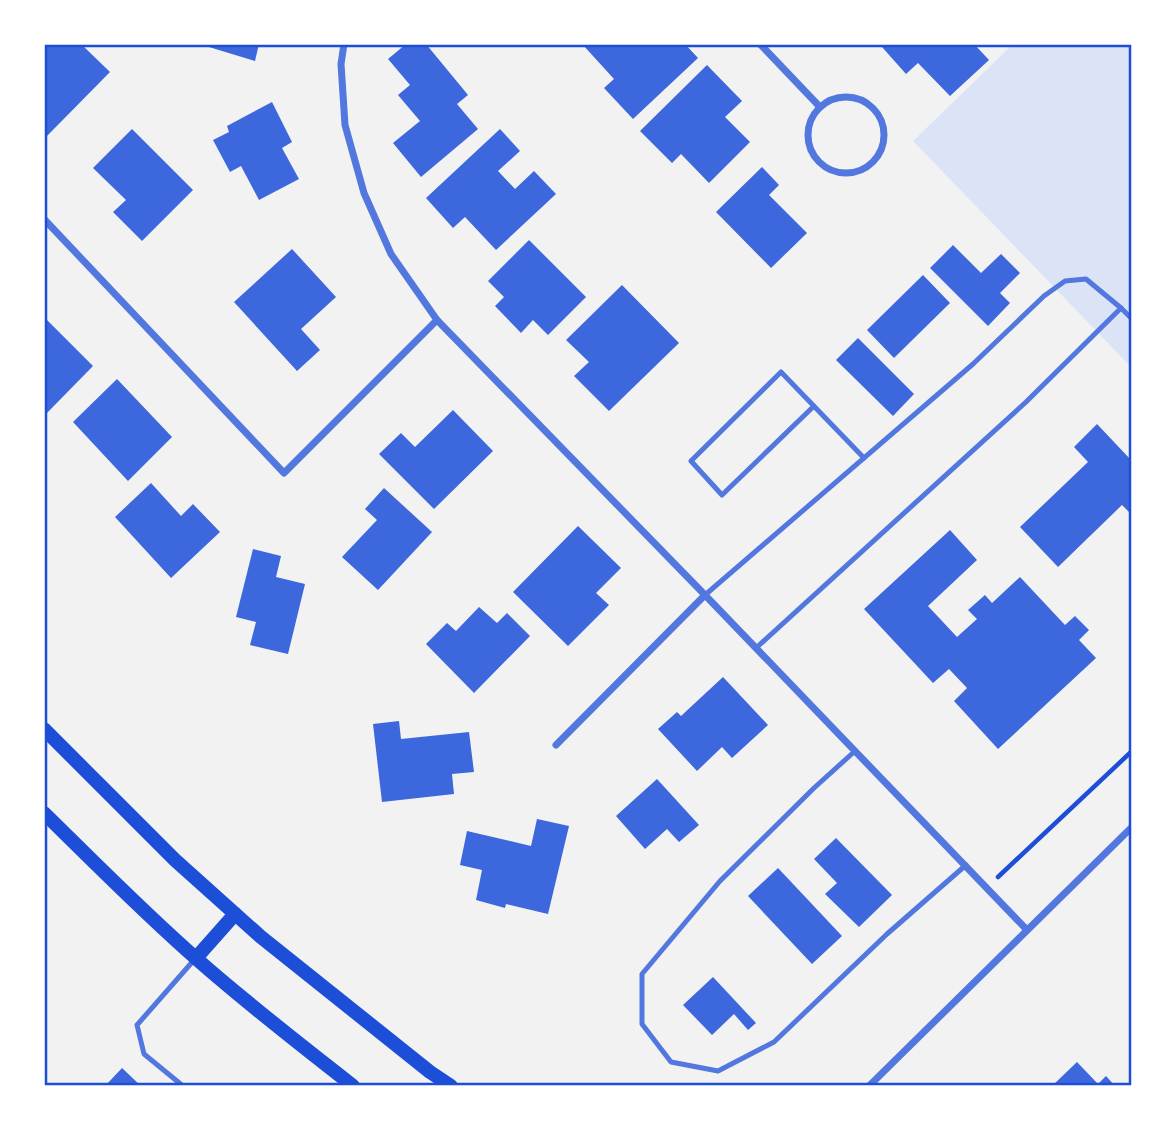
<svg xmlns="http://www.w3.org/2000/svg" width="1175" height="1130" font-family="'Sofia Sans Condensed',sans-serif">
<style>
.green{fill:#dbe4f7}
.building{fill:#3d67dc}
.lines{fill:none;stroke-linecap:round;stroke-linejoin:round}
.path{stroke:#1d4ed8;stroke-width:4.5}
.service{stroke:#5277de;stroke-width:5}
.minor{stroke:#5277de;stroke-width:7}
.secondary{stroke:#1d4ed8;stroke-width:14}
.neatline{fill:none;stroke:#1d4ed8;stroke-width:2.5}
</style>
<rect width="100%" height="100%" fill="#f2f2f2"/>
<!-- green -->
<path class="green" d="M1013,44h118v323l-218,-226z"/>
<!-- building -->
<g class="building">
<path d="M45,44h36l29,28 -66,67z"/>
<path d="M199,44h60l-4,17z"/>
<path d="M406,44h20l42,51 -11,9 21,25 -57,48 -28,-34 27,-22 -22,-26 12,-10 -22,-26z"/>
<path d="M585,44h100l13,14 -65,61 -29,-31 10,-9 -31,-34z"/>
<path d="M885,44h89l15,16 -39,36 -32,-33 -12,11 -24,-27z"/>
<path d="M707,65l35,36 -17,16 25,25 -41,41 -28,-29 -9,9 -32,-32z"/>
<path d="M272,102l20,40 -10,6 17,31 -40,21 -18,-34 -11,6 -17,-32 16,-8 -2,-6z"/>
<path d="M132,129l61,61 -51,51 -29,-29 13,-12 -33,-32z"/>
<path d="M500,129l20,22 -22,20 17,18 19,-18 22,23 -60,56 -31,-33 -12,11 -27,-30z"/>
<path d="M762,167l17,18 -10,10 38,38 -36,35 -55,-56z"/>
<path d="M529,240l57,57 -38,38 -15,-15 -12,13 -26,-27 9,-9 -16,-16z"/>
<path d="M953,245l28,28 20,-19 19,19 -20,20 10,10 -22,23 -58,-58z"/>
<path d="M292,249l44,48 -35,32 19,21 -23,21 -63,-69z"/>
<path d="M923,275l27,28 -56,55 -27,-28z"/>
<path d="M622,285l57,58 -70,68 -35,-35 15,-14 -23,-22z"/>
<path d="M44,317l49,49 -47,48 -2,-2z"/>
<path d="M858,338l56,56 -21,22 -57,-56z"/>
<path d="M117,379l55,58 -44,44 -55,-59z"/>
<path d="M453,410l40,41 -59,58 -55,-55 22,-21 14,14z"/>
<path d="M1097,424l34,36v54l-9,-9 -64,62 -38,-40 68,-65 -14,-15z"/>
<path d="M151,483l30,33 12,-12 27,28 -49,46 -56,-61z"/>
<path d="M384,488l48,44 -54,58 -36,-33 35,-37 -12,-11z"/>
<path d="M578,526l43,42 -25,25 13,12 -41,41 -55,-54z"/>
<path d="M950,530l27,30 -49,46 29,31 20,-18 -9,-9 17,-15 7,8 28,-26 45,48 10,-9 14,14 -10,10 17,18 -98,91 -44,-48 13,-13 -18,-19 -16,14 -69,-74z"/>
<path d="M253,549l28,7 -5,21 29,7 -17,70 -38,-9 6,-23 -20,-5z"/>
<path d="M479,607l18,16 10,-10 23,23 -56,57 -48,-49 21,-21 9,8z"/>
<path d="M723,677l45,48 -36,33 -10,-11 -25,24 -39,-42 19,-17 4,4z"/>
<path d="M399,721l2,18 68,-7 5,40 -22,2 2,20 -72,8 -9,-78z"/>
<path d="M657,779l42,46 -20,17 -12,-13 -22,20 -29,-33z"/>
<path d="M537,819l32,7 -21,88 -42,-10 -1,4 -29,-8 6,-30 -22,-5 7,-34 64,15z"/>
<path d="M836,838l56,57 -33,32 -34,-33 12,-11 -23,-24z"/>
<path d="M778,868l64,68 -30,28 -64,-68z"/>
<path d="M713,977l43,46 -8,7 -14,-16 -22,21 -29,-30z"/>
<path d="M1077,1062l21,22 8,-8 9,10h-63z"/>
<path d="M122,1068l19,18h-36z"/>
</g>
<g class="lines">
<!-- path -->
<path class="path" d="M998,877l133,-125"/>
<!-- service -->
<g class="service">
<path d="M1121,308l10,10"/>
<path d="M814,406l-92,89 -31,-34 90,-89 83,86"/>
<path d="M705,595l268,-231 71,-68 21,-15 21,-2 35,29 -95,94 -270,246"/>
<path d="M855,751l-41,37 -94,93 -78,93v50l29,38 47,9 56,-29 113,-108 79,-69"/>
<path d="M183,1086l-39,-32 -7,-29 57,-65"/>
</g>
<!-- minor -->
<g class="minor">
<path d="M344,44l-3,20 4,61 19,68 27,61 46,66 268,275 322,335"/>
<path d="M760,44l60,63"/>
<circle cx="846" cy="135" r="38"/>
<path d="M44,219l240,254 153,-153"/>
<path d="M556,745l149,-150"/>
<path d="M869,1086l262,-258"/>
</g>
<!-- secondary -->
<g class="secondary">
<path d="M44,729l131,131 86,77 169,135 21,14"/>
<path d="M44,813c51,50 101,101 155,148 50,44 102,84 154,125"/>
<path d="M196,958l39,-44"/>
</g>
</g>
<!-- border -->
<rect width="1175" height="1130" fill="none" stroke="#ffffff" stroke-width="91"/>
<rect x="46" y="46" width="1084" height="1038" class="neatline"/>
</svg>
